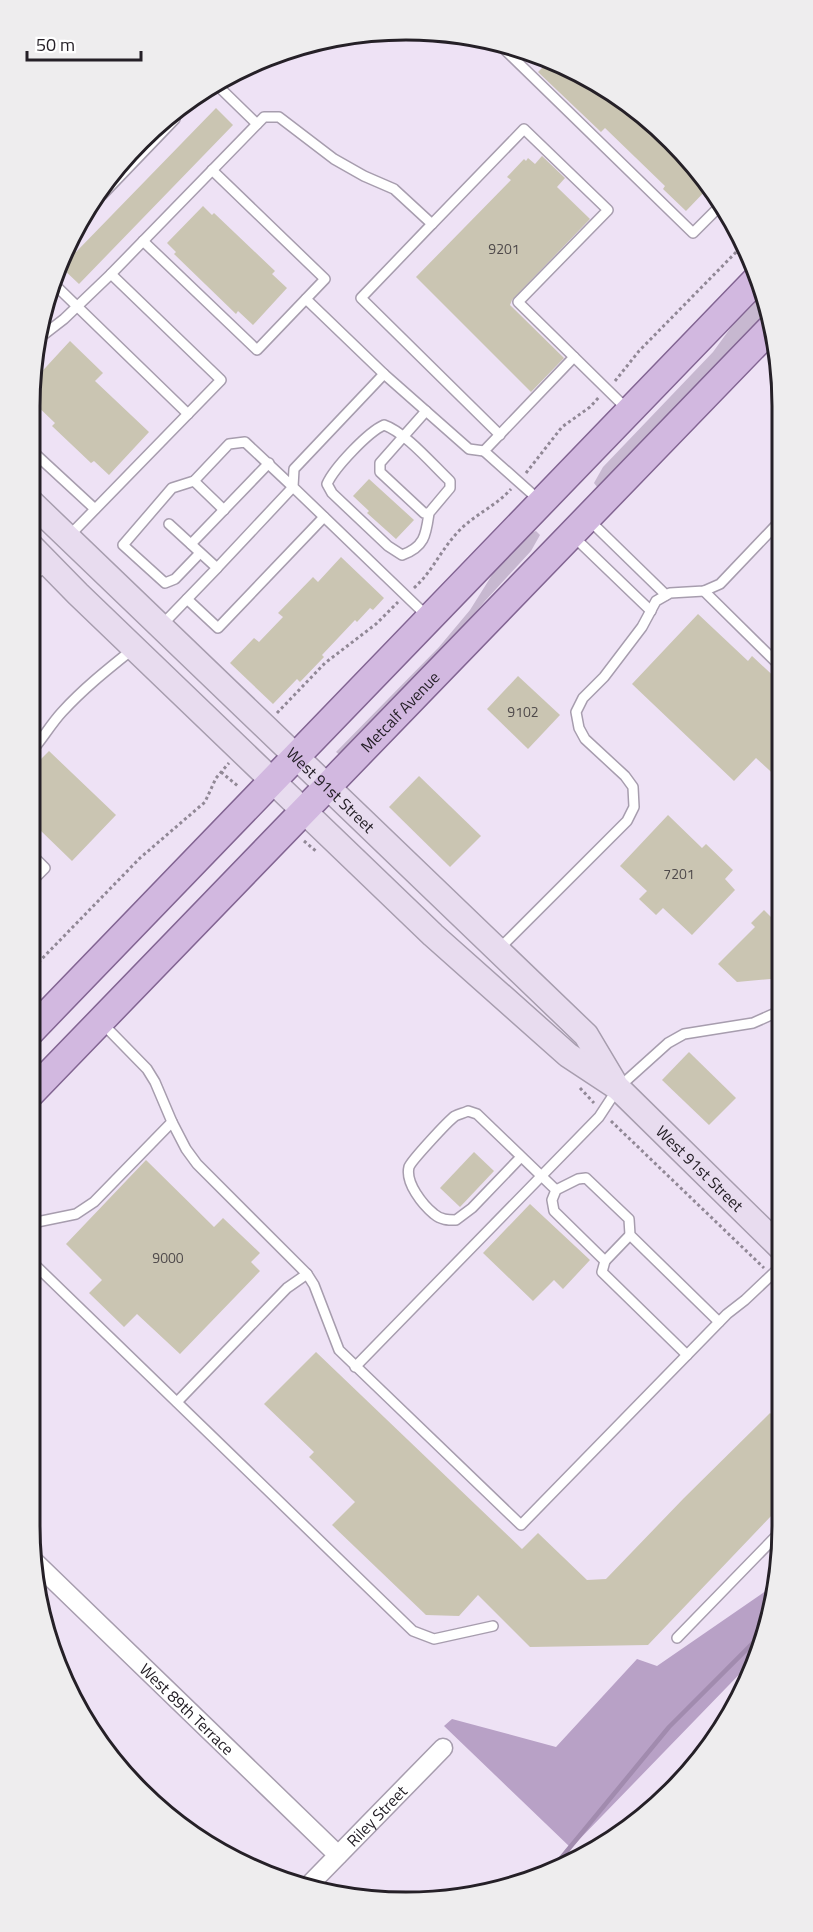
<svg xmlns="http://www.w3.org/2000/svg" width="813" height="1932" font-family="'Titillium Web',sans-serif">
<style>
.green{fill:#c7b8d0}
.forest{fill:#b8a1c6}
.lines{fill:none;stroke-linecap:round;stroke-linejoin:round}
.stream{stroke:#a18bae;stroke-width:4.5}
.building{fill:#cac5b2}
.lane-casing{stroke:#a79dae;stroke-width:12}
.street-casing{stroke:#a79dae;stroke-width:21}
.secondary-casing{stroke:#a79dae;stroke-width:27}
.primary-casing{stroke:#826492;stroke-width:30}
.path{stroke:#918896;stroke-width:3;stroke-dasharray:3 3;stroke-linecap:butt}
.lane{stroke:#fff;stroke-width:9}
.street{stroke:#fff;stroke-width:18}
.secondary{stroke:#e8dcef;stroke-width:24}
.primary{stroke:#d2b8e0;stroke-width:27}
.labels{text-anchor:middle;stroke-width:5;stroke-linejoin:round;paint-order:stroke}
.number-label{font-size:14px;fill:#4e494a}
.street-label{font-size:16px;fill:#252027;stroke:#fff}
.rim{fill:none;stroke:#252027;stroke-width:3}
</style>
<rect width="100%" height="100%" fill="#eee2f5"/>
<!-- green -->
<g class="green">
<path d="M760,292l5,17 -12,21 -155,158 -4,-5 9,-16 110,-115 32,-44z"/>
<path d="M536,531l4,4 -9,16 -46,50 -57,68 -86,88 -6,-5 103,-105 31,-37 27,-43 31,-33z"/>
</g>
<!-- forest -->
<path class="forest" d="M773,1586l-10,60 -4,8 -188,194 -127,-122 8,-7 104,28 81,-88 20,7z"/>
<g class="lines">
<!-- stream -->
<path class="stream" d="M557,1863l112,-136 97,-97"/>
</g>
<!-- building -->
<g class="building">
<path d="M549,61l66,32 75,66 19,28 -23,24 -23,-22 2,-3 -60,-58 -4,4 -63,-60z"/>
<path d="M216,108l17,17 -154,159 -18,-17 11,-19 4,4z"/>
<path d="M542,156l23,22 -8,9 33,32 -78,81 -2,5 54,53 -33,34 -115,-115 95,-97 -4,-3 17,-18 2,2 2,-3 7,6z"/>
<path d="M203,206l9,9 2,-2 61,58 -3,3 15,14 -34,37 -15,-14 -2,3 -62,-60 2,-2 -9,-9z"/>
<path d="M70,341l33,32 -8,8 54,51 -40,43 -15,-14 -3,2 -39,-37 3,-3 -24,-23 4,-21z"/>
<path d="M369,479l45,41 -18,19 -29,-26 2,-2 -16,-15z"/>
<path d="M341,557l43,41 -11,12 -3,-2 -13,14 -2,-2 -33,35 2,2 -24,25 -3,-3 -24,25 -43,-41 24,-25 5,4 24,-25 -5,-4 35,-36 5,5z"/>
<path d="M698,614l50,47 4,-5 29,27v98l-25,-23 -22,23 -102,-97z"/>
<path d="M518,676l42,39 -32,34 -41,-40z"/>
<path d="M49,751l67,64 -44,46 -32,-31 -10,10v-70z"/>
<path d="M419,776l62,60 -31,31 -61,-60z"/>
<path d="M668,815l34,33 4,-4 27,26 -8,9 10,11 -43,45 -29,-27 -7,7 -17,-16 8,-8 -27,-25z"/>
<path d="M764,910l17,17v51l-44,4 -19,-18 37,-37 -4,-4z"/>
<path d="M689,1052l47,46 -27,27 -47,-45z"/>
<path d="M474,1152l20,19 -34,36 -20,-19z"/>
<path d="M146,1160l68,67 9,-9 37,35 -9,9 9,9 -80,83 -43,-40 -13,13 -35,-34 13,-13 -36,-36z"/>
<path d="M530,1204l60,56 -27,29 -9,-9 -21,21 -50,-48z"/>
<path d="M316,1352l206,197 16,-16 49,47 19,-1 78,-81 86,-85 13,12v71l-6,6 -4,12 -125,131 -118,2 -52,-52 -19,21 -33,-1 -94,-90 23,-23 -46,-45 5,-5 -50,-48z"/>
</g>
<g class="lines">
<defs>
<g id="lane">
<path d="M501,46l192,187 28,-28"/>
<path d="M218,86l39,38"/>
<path d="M102,195l73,-76"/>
<path d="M432,224l-71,74 139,137"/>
<path d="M143,241l114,109 68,-71 -113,-109"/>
<path d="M111,274l153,-157h15l55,42 30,17 30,13 38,35 92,-95 84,81 -90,92 56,55 -90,94 55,49"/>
<path d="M52,282l136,132"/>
<path d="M306,299l78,75"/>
<path d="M42,336l22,-17 47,-45 110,106 -153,157"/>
<path d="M574,357l54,53"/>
<path d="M426,411l-46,52v9l44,41h5l21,-25v-7c-17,-16 -45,-49 -66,-56 -16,7 -50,43 -57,59l5,9 56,53 14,9c23,-8 24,-21 27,-42"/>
<path d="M30,449l65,60"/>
<path d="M194,481l30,29"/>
<path d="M588,519l78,76"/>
<path d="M573,536l78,75"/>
<path d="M191,544l78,-81"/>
<path d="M200,553l-25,26 -10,4 -42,-38 49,-57 22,-7 35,-37 16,-2 48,45 -76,81"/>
<path d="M30,580l18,-17"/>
<path d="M704,591l77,76"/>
<path d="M187,599l31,29 106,-111"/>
<path d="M428,617l-135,-130 1,-18 90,-95 85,75 15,2"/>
<path d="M161,626l56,-58 -48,-44"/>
<path d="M30,753c12,-13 20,-28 32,-41 22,-24 46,-43 71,-63"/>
<path d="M30,853l15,15 -15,15"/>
<path d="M499,949l128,-128 7,-14 -1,-20 -8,-11 -40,-37 -6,-11 -3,-16 7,-14 21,-21 38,-50 14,-26 14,-8 34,-2 16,-7 60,-63"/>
<path d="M102,1023l45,46 8,13 17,40 14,27 11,15 110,110 7,11 25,65 182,175 206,-211 18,-14 37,-35"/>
<path d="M521,1157l-49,51 -16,12c-8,0 -15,0 -22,-6 -11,-9 -29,-31 -25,-47 2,-6 39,-46 46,-51 4,-2 9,-3 13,-5l9,3 79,76"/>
<path d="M30,1221l7,1 39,-8 18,-12 78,-80"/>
<path d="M30,1260l383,371 21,8 59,-13"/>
<path d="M605,1261l25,-26"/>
<path d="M687,1355l-85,-83 3,-11 -51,-50 -2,-11 4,-10 22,-11 8,-1 43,41 1,16 89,87"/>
<path d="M355,1367l244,-250 19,-29 50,-45 16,-9 69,-11 29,-13"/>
<path d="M177,1402l110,-114 20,-14"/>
<path d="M677,1638l105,-108"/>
</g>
<g id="street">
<path id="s1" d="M36,1563l302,292"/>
<path id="s2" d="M311,1883l132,-135"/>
</g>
<g id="secondary">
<path id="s3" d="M30,501l556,534 28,47"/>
<path id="s4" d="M30,545l48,49 355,341 135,120 50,33 164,161"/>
</g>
<g id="primary">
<path d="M30,1032l726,-752"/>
<path id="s5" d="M30,1094l741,-766"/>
</g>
</defs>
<!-- lane casing -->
<use href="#lane" class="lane-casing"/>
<!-- street casing -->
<use href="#street" class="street-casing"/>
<!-- secondary casing -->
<use href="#secondary" class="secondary-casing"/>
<!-- primary casing -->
<use href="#primary" class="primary-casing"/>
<!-- path -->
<g class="path">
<path d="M615,381l24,-30 106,-108"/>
<path d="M526,473l36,-46 28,-20 10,-11"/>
<path d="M414,588c18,-16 27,-38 43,-55 16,-18 38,-26 54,-44"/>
<path d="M277,713l48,-50 51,-39 22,-22"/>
<path d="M221,772l18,15"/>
<path d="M304,841l13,11"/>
<path d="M30,971l110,-113 65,-56 11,-24 13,-15"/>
<path d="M580,1088l14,15"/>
<path d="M611,1121l153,147"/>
</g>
<!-- lane -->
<use href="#lane" class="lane"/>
<!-- street -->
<use href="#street" class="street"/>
<!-- secondary -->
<use href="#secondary" class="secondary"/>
<!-- primary -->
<use href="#primary" class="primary"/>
</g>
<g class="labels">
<!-- number labels -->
<g class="number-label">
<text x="504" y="254">9201</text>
<text x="523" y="717">9102</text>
<text x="679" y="879">7201</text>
<text x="168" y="1263">9000</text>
</g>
<!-- street labels -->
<g class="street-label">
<text dy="6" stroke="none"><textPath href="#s5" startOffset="532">Metcalf Avenue</textPath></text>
<text dy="6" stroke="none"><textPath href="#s3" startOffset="417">West 91st Street</textPath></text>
<text dy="6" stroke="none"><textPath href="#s4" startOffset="916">West 91st Street</textPath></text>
<text dy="6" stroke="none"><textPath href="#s1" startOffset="210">West 89th Terrace</textPath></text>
<text dy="6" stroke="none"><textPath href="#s2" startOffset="94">Riley Street</textPath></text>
</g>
</g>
<!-- crop -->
<path d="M0 0H813V1932H0ZM406 40H406A366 366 0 0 1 772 406V1526A366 366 0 0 1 406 1892H406A366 366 0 0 1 40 1526V406A366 366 0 0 1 406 40Z" fill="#eeedee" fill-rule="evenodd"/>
<path class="rim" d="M406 40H406A366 366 0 0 1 772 406V1526A366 366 0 0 1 406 1892H406A366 366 0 0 1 40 1526V406A366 366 0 0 1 406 40Z"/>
<!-- scale -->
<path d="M27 51v9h114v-9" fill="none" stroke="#252027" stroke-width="3"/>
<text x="36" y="51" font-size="18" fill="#252027" stroke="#ffffff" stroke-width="4.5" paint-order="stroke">50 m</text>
</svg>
